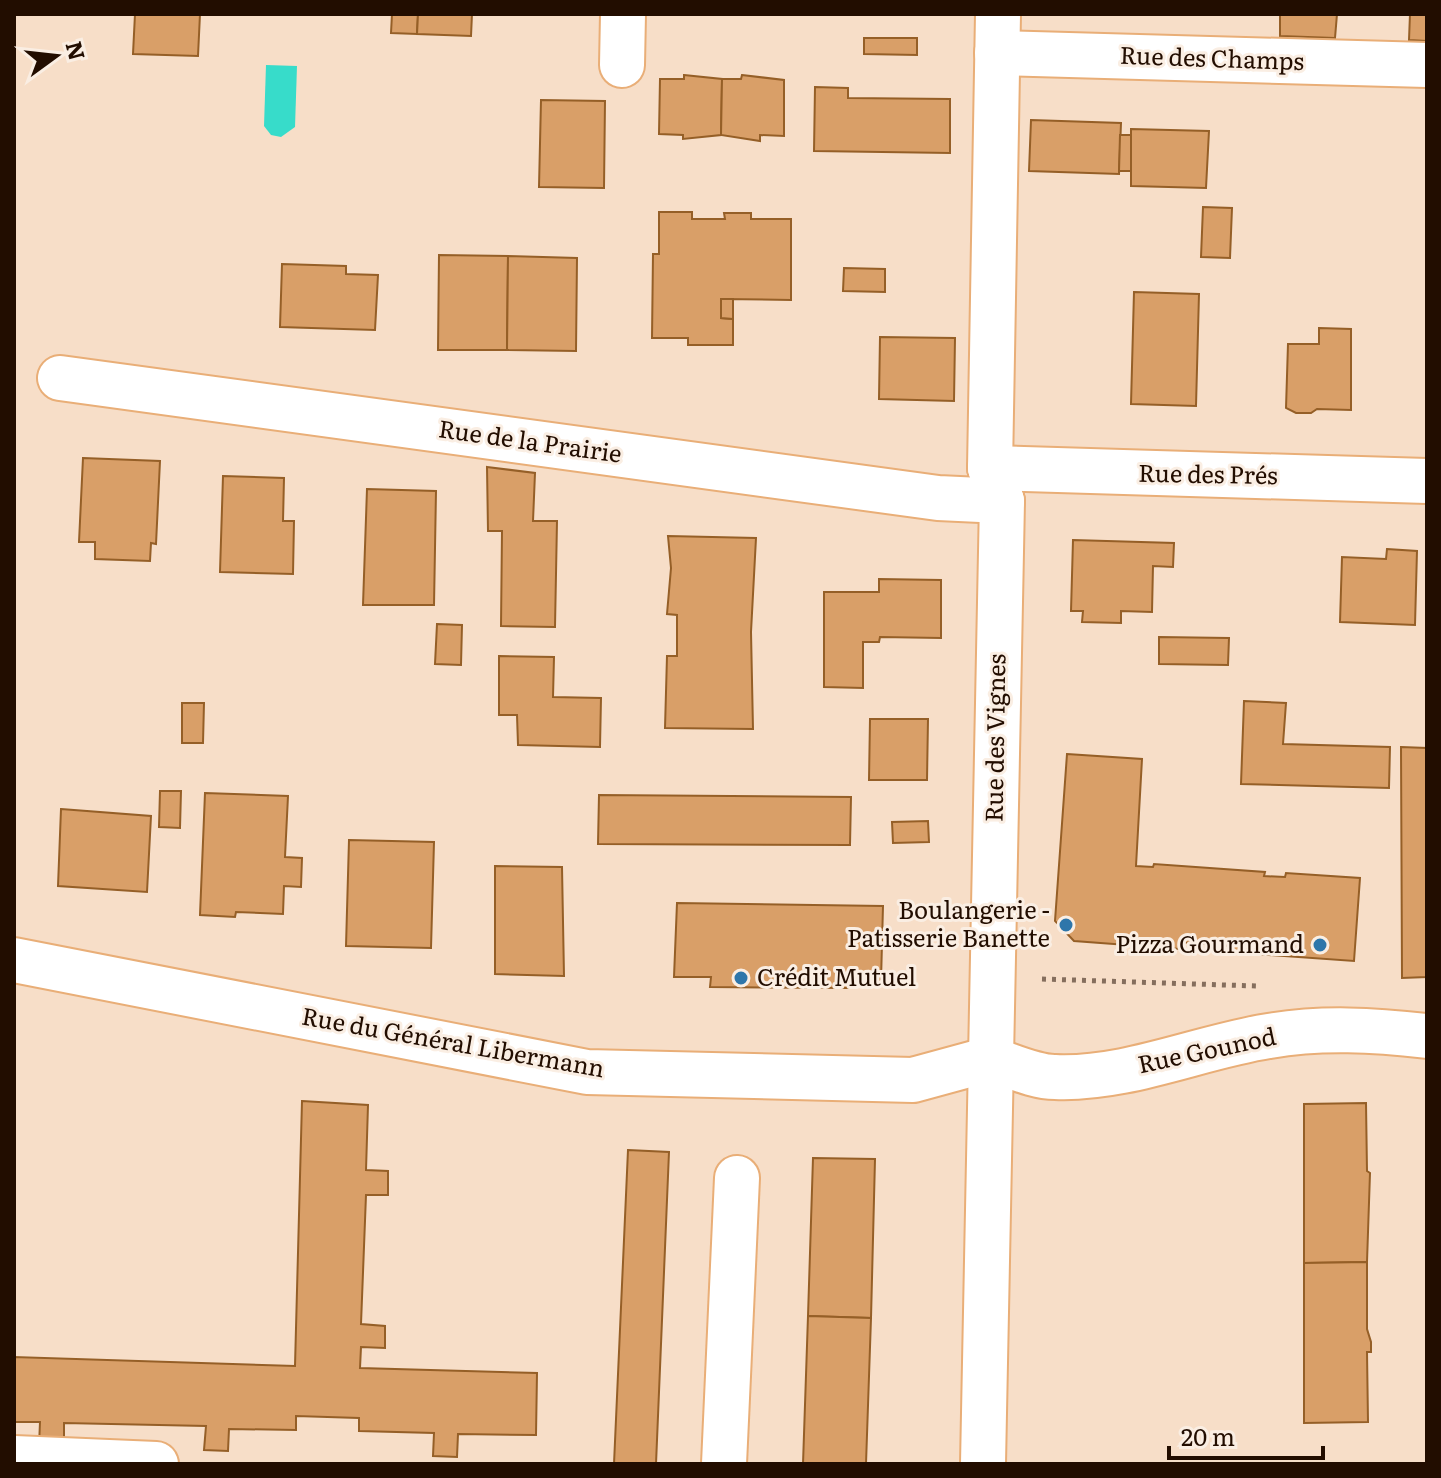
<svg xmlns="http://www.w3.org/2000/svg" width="1441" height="1478" font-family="Literata,serif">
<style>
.water{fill:#37dcca}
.building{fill:#d99f68;stroke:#955f27;stroke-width:2}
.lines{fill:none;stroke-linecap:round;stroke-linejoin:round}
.minor-casing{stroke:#e9ae77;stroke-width:48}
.path{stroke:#856e5d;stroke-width:5;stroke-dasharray:4 6;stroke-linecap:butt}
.minor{stroke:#fff;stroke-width:44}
.poi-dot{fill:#2e76aa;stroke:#faeee3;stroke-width:3}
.labels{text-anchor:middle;stroke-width:6;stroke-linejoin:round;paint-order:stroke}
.street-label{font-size:24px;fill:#220d00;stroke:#faeee3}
.poi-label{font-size:24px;fill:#220d00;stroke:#faeee3;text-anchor:end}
</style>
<rect width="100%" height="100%" fill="#f7dec8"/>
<!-- water -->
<path class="water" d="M266,65l31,1 -2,61 -14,10 -10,-2 -7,-9z"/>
<!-- building -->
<g class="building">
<path d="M135,14h65l-2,42 -65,-2z"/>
<path d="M392,14h26l-1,20 -26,-1z"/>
<path d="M418,14h54l-1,22 -54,-2z"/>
<path d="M1280,14h57l-2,24 -55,-2z"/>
<path d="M1410,14h17v27l-18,-1z"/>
<path d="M864,38h53v17l-53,-1z"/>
<path d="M684,75l38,4 -1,56 -38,4v-4l-24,-1 1,-55h24z"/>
<path d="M742,75l42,5v56l-24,-1v6l-39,-6 1,-56h19z"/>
<path d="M815,87l33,1v10l102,1v54l-136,-2z"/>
<path d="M541,100l64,1 -1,87 -65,-1z"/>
<path d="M1031,120l90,3 -2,51 -90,-3z"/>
<path d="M1131,129l78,2 -3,57 -75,-2z"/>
<path d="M1120,135h11v36h-12z"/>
<path d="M1203,207l29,1 -2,50 -29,-1z"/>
<path d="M659,212h33v7h33l-1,-6h27v6h40v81l-70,-1v19l12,1v26h-45v-7h-36l1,-84h6z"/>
<path d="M439,255l69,1 -1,94h-69z"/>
<path d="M508,256l69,2 -1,93 -69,-1z"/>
<path d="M282,264l64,2v8l32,1 -3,55 -95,-3z"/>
<path d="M844,268l41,1v23l-42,-1z"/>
<path d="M1134,292l65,2 -3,112 -65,-2z"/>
<path d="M721,299h12v20l-12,-1z"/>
<path d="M1319,328l32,1v81l-34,-1 -6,4h-15l-10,-5 2,-64h31z"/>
<path d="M880,337l75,1 -1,63 -75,-2z"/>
<path d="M83,458l77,3 -4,83 -5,-1 -1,18 -55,-2v-17h-16z"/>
<path d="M487,467l48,6 -2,48h24l-2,106 -54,-1 1,-95h-14z"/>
<path d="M223,476l61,2 -1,43h11l-1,53 -73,-2z"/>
<path d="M367,489l69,2 -2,114h-71z"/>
<path d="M668,536l88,2 -5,94 2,97 -88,-1 2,-72h10v-41l-10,-1 4,-46z"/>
<path d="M1073,540l101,3 -1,24 -20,-1 -1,46 -31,-1v12l-39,-1 1,-11h-12z"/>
<path d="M1387,549l30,2 -2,74 -75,-3 2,-65 44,2z"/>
<path d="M879,579l62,1v58l-61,-1 -1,5h-16v46l-39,-1v-95h55z"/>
<path d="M437,624l25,1 -1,40 -26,-1z"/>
<path d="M1159,637l70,1 -1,27 -69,-1z"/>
<path d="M499,656l55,1 -1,40 48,1 -1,49 -82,-2 -1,-30h-18z"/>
<path d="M1244,701l42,2 -3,41 107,3 -1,41 -148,-4z"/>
<path d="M182,703h22l-1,40h-21z"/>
<path d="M870,719h58l-1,61h-58z"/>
<path d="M1401,747l26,1v229l-25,1z"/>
<path d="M1067,754l75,5 -6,107 17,1 1,-3 111,8 -1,4 21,1 1,-4 74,5 -6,83 -126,-9v-6l-48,-4v7l-106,-8 -19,-20z"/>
<path d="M160,791h21l-1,37 -21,-1z"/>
<path d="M205,793l83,3 -3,61 17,1 -1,29 -17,-1 -1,28 -47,-2 -1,5 -35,-2z"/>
<path d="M599,795l252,2 -1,48 -252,-1z"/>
<path d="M61,809l90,7 -4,76 -89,-6z"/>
<path d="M928,821l1,21 -36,1 -1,-21z"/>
<path d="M349,840l85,2 -3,106 -85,-2z"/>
<path d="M495,866l67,1 2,109 -69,-2z"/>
<path d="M677,903l206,3 -2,75h-33v7l-138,-1 1,-10h-37z"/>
<path d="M302,1101l66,4 -2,65 22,1v24h-22l-5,129 24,2v22l-24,-1 -1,21 177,5 -1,62 -78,-1 -1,23 -24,-1 1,-23 -75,-2v-13l-63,-2v14l-67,-1 -1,22 -24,-1 2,-24 -142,-3v24l-25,-1 1,-24h-26v-65l281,9z"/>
<path d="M1366,1103l1,68 3,2 -3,89 -63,1v-159z"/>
<path d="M628,1150l41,2 -13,312h-42z"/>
<path d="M813,1158l62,1 -4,159 -63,-2z"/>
<path d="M1367,1262v67l4,13v10h-4l1,70 -64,1v-160z"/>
<path d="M808,1316l63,2 -5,146h-63z"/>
</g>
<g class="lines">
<defs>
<g id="minor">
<path d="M997,53l430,12"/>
<path d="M622,65l1,-51"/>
<path d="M60,378l878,120 64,3"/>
<path d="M990,468l437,13"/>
<path d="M14,960l573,112 326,8 77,-21"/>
<path d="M990,1059c20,6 44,18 65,18 72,3 144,-30 214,-41 53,-9 105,-6 158,0"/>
<path d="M14,1458l142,6"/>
<path d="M724,1464l13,-286"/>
<path d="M983,1464l19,-963 -12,-33 8,-454"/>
</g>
</defs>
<!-- minor casing -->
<use href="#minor" class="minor-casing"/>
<!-- path -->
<path class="path" d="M1042,979l214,7"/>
<!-- minor -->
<use href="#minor" class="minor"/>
</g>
<!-- markers -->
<g class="poi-dot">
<circle cx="1066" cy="925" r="8"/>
<circle cx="1320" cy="945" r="8"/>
<circle cx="741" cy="978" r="8"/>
</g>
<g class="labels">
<!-- street labels -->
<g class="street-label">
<text transform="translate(1212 59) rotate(2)" y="8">Rue des Champs</text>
<text transform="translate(530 442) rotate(8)" y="8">Rue de la Prairie</text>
<text transform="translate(1208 475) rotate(1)" y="8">Rue des Prés</text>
<text transform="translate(996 738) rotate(-89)" y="8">Rue des Vignes</text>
<text transform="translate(453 1043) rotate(10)" y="8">Rue du Général Libermann</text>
<text transform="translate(1207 1051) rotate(-12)" y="8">Rue Gounod</text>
</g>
<!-- poi labels -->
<g class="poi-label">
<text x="1050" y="919">Boulangerie -<tspan x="1050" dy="28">Patisserie Banette</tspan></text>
<text x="1304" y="953">Pizza Gourmand</text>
<text x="757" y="986" text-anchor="start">Crédit Mutuel</text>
</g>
</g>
<!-- border -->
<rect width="1441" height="1478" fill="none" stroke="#220d00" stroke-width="32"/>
<!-- north arrow -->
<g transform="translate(56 56) rotate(75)" stroke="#faeee3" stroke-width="6" paint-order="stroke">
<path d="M0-6L14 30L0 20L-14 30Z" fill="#220d00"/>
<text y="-12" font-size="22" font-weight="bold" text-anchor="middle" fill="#220d00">N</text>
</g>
<!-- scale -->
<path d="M1169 1446v12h154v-12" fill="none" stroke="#220d00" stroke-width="4"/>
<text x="1181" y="1446" font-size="24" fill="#220d00" stroke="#faeee3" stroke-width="6" paint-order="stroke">20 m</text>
</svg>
